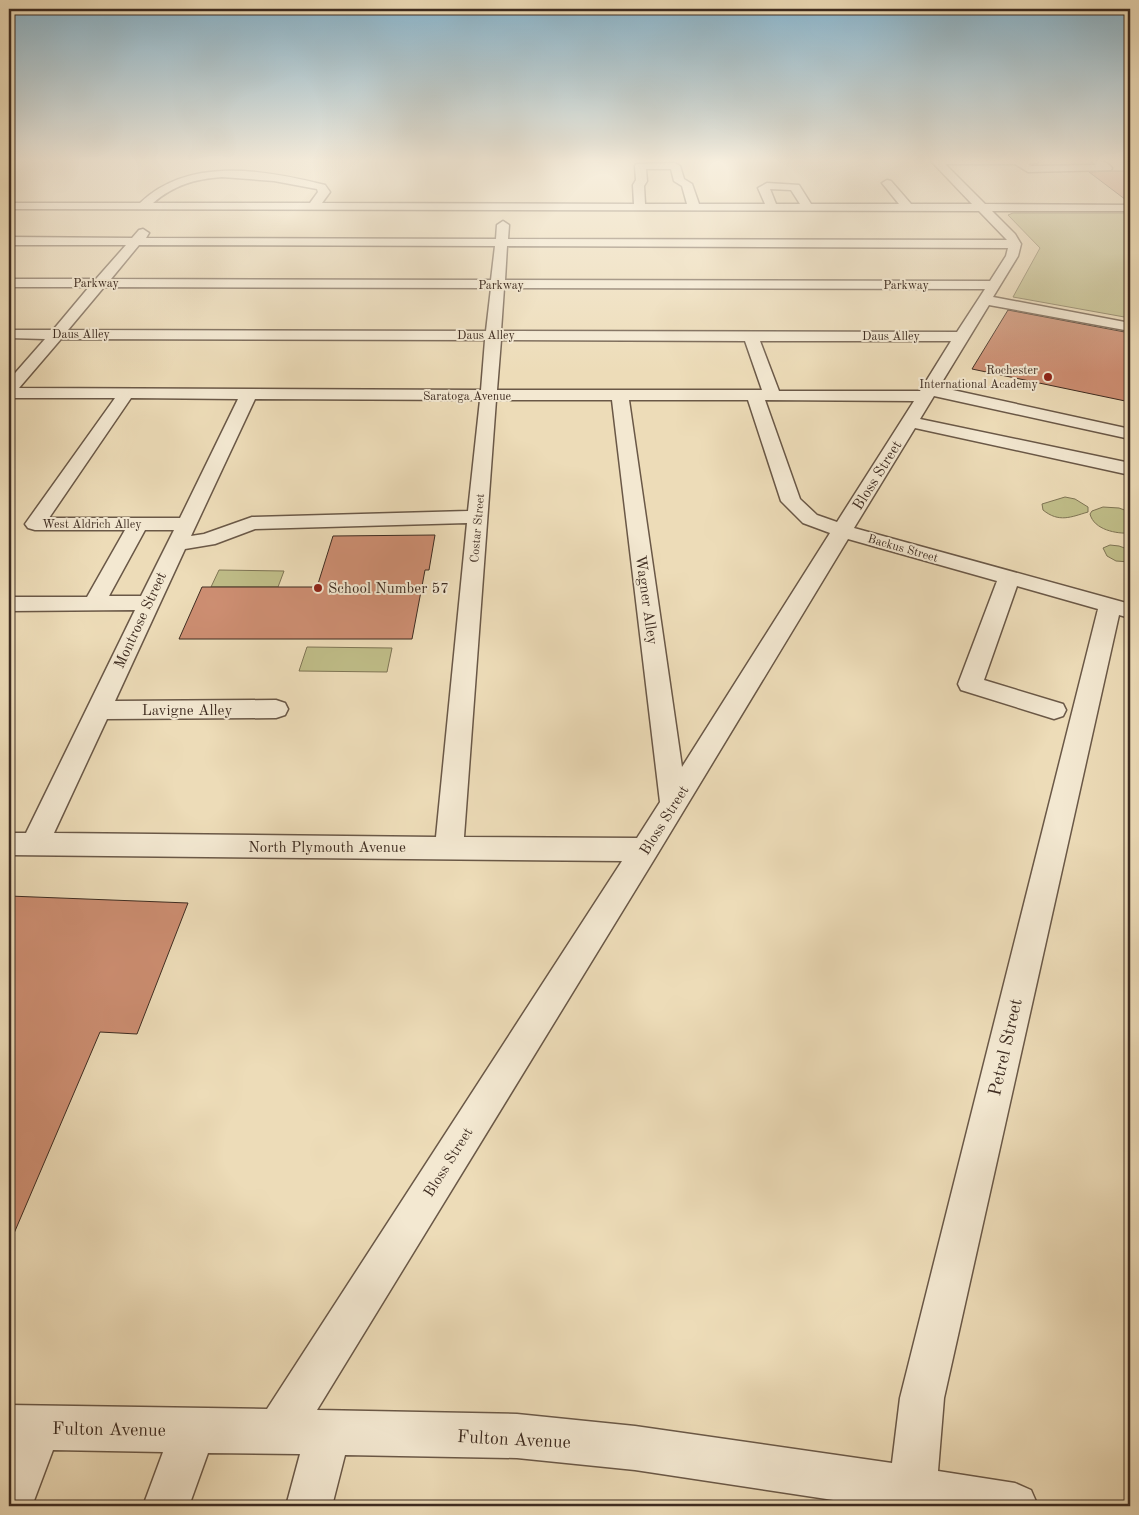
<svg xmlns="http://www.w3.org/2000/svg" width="1139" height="1515" font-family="'Old Standard TT',serif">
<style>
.green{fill:#c0be89;stroke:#7f7555}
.building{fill:#cd8e72;stroke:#3e2c21}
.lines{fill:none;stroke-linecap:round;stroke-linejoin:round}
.minor-casing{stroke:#6a5847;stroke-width:3}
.minor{fill:#f3e8d1;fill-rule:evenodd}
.poi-dot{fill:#8f2418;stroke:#f3e8d1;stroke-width:2}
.labels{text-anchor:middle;stroke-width:4;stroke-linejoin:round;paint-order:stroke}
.far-street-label{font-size:12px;fill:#3e2c21;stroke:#f3e8d1}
.far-poi-label{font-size:12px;fill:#3e2c21;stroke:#f3e8d1;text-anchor:end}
.street-label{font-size:15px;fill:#3e2c21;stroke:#f3e8d1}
.poi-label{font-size:15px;fill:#3e2c21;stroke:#f3e8d1;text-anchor:start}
.near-street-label{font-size:18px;fill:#3e2c21;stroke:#f3e8d1}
</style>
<rect width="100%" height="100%" fill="#eddcb8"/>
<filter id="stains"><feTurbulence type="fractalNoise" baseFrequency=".004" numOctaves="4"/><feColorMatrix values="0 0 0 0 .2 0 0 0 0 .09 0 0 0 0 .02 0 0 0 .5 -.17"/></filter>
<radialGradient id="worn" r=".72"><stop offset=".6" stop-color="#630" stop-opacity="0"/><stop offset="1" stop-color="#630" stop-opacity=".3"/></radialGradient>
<!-- green -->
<g class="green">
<path d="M1013,213h117v105l-117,-21 27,-49 -32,-33z"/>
<path d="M1065,497l10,2 13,8v5c-17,5 -29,11 -45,-2l-1,-6z"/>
<path d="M1103,507l16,1 11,4v21c-13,1 -36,-3 -40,-19l2,-3z"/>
<path d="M1110,545l9,1 11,4v12l-14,-1 -9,-5 -4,-8z"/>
<path d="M219,570l65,1 -6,16h-67z"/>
<path d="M307,647l85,1 -5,24 -88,-1z"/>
</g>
<!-- building -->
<g class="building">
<path d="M1130,171v32l-41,-31 24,-1z"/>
<path d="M1008,310l122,23v69l-158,-33z"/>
<path d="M435,535l-6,35h-4l-13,69h-233l23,-52h115l16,-51z"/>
<path d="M9,896l179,7 -51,131 -37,-2 -91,213z"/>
</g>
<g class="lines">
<defs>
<path id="minor" d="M931,161h107l-1,2 -9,1 3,2 65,-1 -4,-4c9,0 15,0 20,7l-1,2 -83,2 -13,-8h-70l40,40 145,1v6h-138l23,23 6,10 -3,12 -25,41 137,26v8l-141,-26 -50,82 191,42v10l-196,-43 -14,23 210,44v12l-215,-47 -61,100 276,76v14l-11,-3 -175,783 -6,73 77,12 16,7 7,16h-165l-238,-36 -118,-12 -172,-3 -13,51h-46l14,-52 -92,-1 -19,53h-46l20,-54 -110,-2 -21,56h-23v-101l258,4 355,-548 -613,-6v-22h17l109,-223 -126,1v-14h78l38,-67h-90l-7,-2 -3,-4 90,-126h-106v-18l36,-41 -36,-1v-8h44l36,-43h-80v-8h87l30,-34h-117v-8l123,1 7,-8 4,-1 6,4 -3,5 350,1 1,-14 6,-4 6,4 -1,14 499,1 -28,-29 -970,-2v-6h131c49,-47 125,-33 185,-18l5,7 -8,11 312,1 -1,-19 3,-5 -1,-14 1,-2 39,-1 5,3 4,13 8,5 7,20h66l-7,-16 9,-5 32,2 12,19h88l-17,-21 5,-3 4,1 20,23h61zM646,169h25l3,12 8,5 5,18h-42l-1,-18 3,-5zM222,177l52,4 43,8 1,3 -8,11h-157c21,-18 42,-24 69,-26zM770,189l21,1 9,14h-24zM139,245l356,1 -4,34 -380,-1zM507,246l501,2 -2,8 -16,25 -485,-1zM104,287l387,1 -5,43 -418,-1zM504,288l481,1 -28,43 -456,-1zM61,339l424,1 -4,50 -462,-2zM501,340l244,1 17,49h-265zM760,341h191l-31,50h-141zM131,398l107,1 -58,119h-131zM255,399l225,1 -12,111 -216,6 -48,17 -13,2zM496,400h116l48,402 -23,36 -173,-1zM629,400h119l33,101 22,22 27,10 -148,234zM765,400l149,1 -77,121 -20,-7 -17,-16zM467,523l-31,314 -382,-4 53,-114 169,-1 9,-3 3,-6 -3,-6 -9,-3 -161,1 70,-152 30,-5 40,-15zM145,530h29l-33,66h-32zM848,539l149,42 -39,103 3,6 93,29 9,-3 3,-6 -3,-6 -79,-24 33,-94 81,23 -198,789 -8,65 -257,-37 -118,-12 -200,-4 338,-552z"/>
</defs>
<!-- minor casing -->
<use href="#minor" class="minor-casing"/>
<!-- minor -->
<use href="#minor" class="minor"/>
</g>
<!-- sky -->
<linearGradient id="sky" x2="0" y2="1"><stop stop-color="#88b7d1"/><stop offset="0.43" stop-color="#f7efdf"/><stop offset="1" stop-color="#f7efdf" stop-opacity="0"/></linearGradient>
<rect width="1139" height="373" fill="url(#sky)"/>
<!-- markers -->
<g class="poi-dot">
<circle cx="1048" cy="377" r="5"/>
<circle cx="318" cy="588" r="5"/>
</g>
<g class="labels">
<!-- far-street labels -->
<g class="far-street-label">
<text x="96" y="287">Parkway</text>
<text x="501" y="289">Parkway</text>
<text x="906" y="289">Parkway</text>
<text x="81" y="338">Daus Alley</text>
<text x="486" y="339">Daus Alley</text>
<text x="891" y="340">Daus Alley</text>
<text x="467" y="400">Saratoga Avenue</text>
<text x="92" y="528">West Aldrich Alley</text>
<text transform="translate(477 528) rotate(-85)" y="4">Costar Street</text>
<text transform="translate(903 548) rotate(16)" y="4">Backus Street</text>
</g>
<!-- far-poi labels -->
<g class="far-poi-label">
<text x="1038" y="374">Rochester<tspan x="1038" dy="14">International Academy</tspan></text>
</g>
<!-- street labels -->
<g class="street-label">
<text transform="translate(877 475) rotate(-58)" y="5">Bloss Street</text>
<text transform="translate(647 600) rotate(82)" y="5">Wagner Alley</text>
<text transform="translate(140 620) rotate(-65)" y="5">Montrose Street</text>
<text x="187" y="715">Lavigne Alley</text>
<text transform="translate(664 820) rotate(-58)" y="5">Bloss Street</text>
<text x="327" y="852">North Plymouth Avenue</text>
<text transform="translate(448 1162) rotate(-58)" y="5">Bloss Street</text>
</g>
<!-- poi labels -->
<g class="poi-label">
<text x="328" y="593">School Number 57</text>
</g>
<!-- near-street labels -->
<g class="near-street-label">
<text transform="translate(1005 1047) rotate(-77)" y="6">Petrel Street</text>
<text transform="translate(109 1429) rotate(1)" y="6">Fulton Avenue</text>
<text transform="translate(514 1439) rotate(3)" y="6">Fulton Avenue</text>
</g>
</g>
<!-- margin -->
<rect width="1139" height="1515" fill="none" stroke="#eddcb8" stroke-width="30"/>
<rect x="10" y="10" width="1119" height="1495" fill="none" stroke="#3e2c21" stroke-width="2.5"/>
<rect x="15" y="15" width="1109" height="1485" fill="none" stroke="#3e2c21"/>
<rect width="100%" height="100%" filter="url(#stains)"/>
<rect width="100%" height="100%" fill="url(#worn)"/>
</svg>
